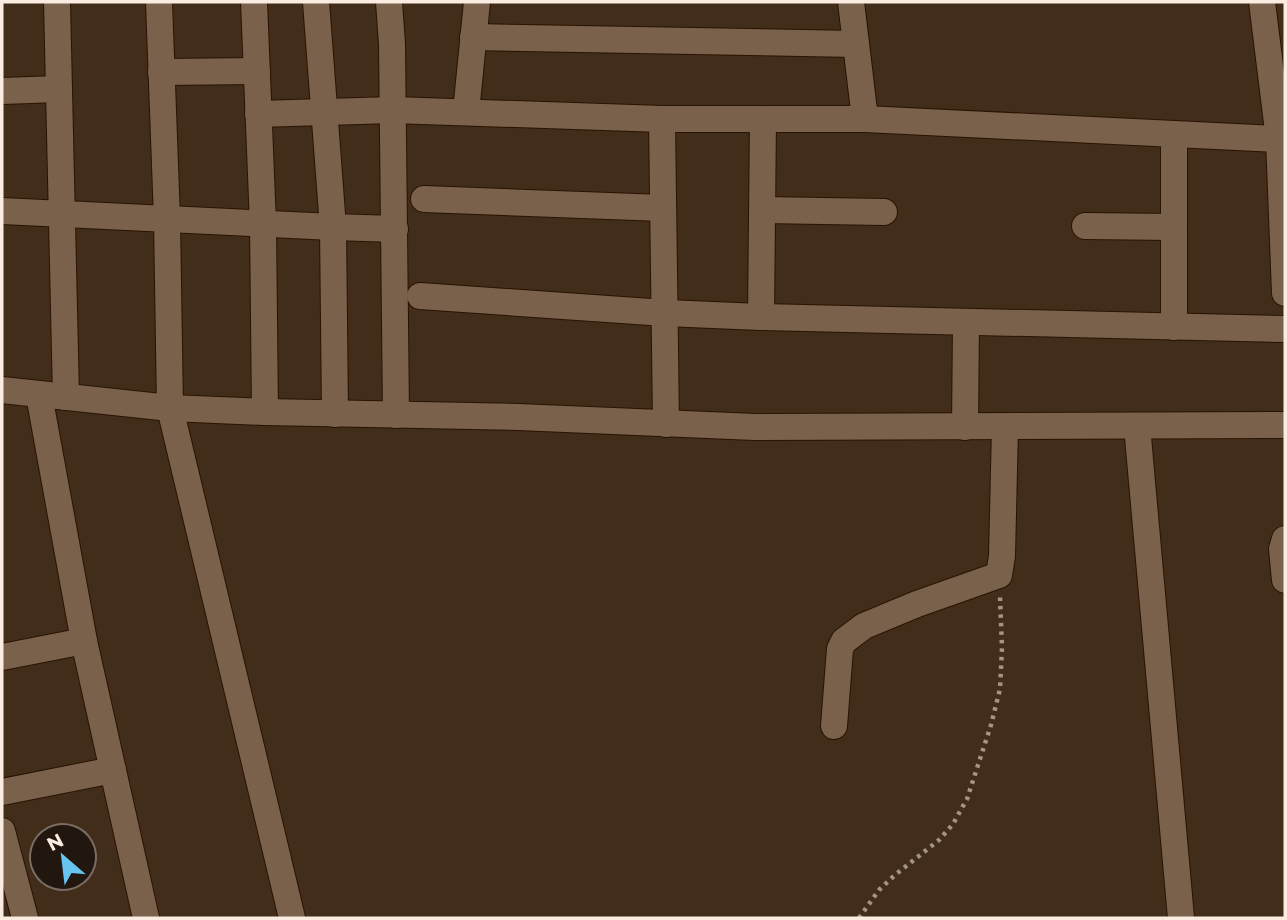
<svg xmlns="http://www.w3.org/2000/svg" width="1287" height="920" font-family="Montserrat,sans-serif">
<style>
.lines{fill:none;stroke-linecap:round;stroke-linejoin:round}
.minor-casing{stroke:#281403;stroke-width:28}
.path{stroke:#a59384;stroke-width:4.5;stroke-dasharray:3.5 5;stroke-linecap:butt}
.minor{stroke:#79614c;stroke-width:26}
</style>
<rect width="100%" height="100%" fill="#422d1a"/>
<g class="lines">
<defs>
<g id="minor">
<path d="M57,2l9,395"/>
<path d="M159,2l8,217 3,189 122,510"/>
<path d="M254,2l9,222 2,188"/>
<path d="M316,2l17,225 62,2"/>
<path d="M389,2l3,42 4,371"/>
<path d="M851,2l14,117 414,20 6,154"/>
<path d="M1262,2l17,137h6"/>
<path d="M473,37l383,7"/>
<path d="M161,72l96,-1"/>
<path d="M2,91l57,-2"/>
<path d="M466,112l11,-110"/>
<path d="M258,114l135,-4 269,9h203"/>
<path d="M662,119l4,305"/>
<path d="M1174,134v193"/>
<path d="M424,199l239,9"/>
<path d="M763,210l121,2"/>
<path d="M2,211l331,16 2,187"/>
<path d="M1085,226l89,1"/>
<path d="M420,296l245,17 96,4 524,12"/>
<path d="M761,317l2,-198"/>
<path d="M2,390l168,18 95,4 253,5 237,10 530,-2"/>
<path d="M39,395l45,246 62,277"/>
<path d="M1137,426l44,492"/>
<path d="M965,427l1,-105"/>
<path d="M1285,539l-3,10 3,31"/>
<path d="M2,657l82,-16"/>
<path d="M834,726l6,-77 4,-8 20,-15 53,-22 82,-29 3,-19 3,-129"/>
<path d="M2,792l111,-22"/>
<path d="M2,831l23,87"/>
</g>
</defs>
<!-- minor casing -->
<use href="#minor" class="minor-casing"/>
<!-- path -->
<path class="path" d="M859,918l20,-28 16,-15 44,-35 14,-16 14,-25 24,-74 9,-36 2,-41 -2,-51"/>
<!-- minor -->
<use href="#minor" class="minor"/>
</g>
<!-- border -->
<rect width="1287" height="920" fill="none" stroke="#faece0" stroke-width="7"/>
<!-- north arrow -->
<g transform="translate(63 857) rotate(332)"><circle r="33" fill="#21170f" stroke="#786c63" stroke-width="2"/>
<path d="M0-5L12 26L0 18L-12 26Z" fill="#67c4f0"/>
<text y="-10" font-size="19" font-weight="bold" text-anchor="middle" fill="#faece0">N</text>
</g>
</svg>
